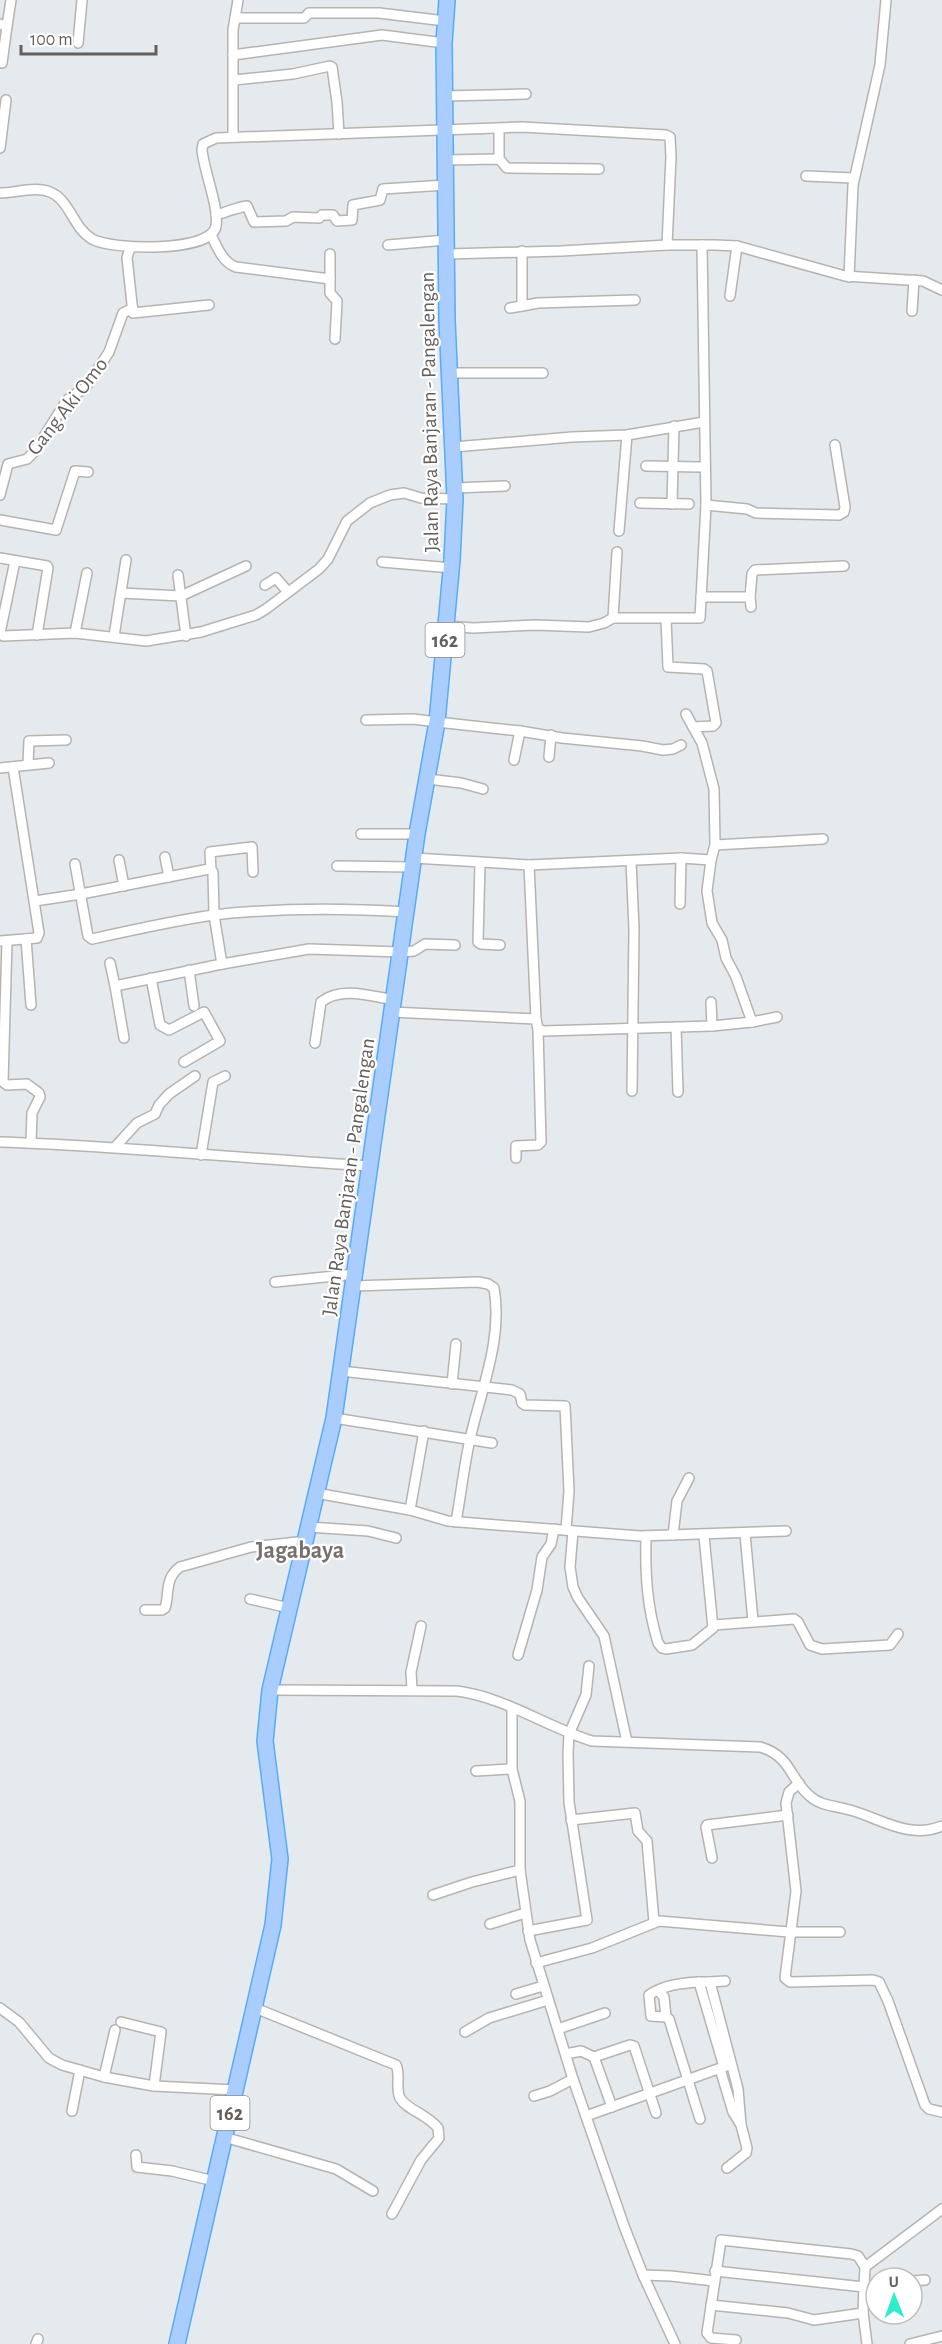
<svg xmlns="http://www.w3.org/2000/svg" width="942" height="2344" font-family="'Alegreya Sans',sans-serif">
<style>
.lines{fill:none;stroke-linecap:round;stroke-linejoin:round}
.minor-casing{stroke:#b7b3b0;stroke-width:12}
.primary-casing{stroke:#59abf4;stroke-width:18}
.minor{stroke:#fff;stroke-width:9}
.primary{stroke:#aacdff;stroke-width:15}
.labels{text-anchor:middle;stroke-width:4.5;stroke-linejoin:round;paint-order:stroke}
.shield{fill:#fff;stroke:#938f8d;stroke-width:1.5}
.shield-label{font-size:20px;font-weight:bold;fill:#655f5c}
.street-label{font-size:21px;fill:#655f5c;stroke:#fff}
.quarter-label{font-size:24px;font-weight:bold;fill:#77706d;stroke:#fff}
</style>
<rect width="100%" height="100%" fill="#e5eaef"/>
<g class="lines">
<defs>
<g id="minor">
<path d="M235,18h69l5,-5h70l66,8"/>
<path d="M0,24l7,2 4,-26"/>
<path d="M78,43l4,-43"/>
<path d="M233,55l149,-20 62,8"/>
<path d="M2,63l5,-37"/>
<path d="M234,80l59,-6 37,-8 2,1 5,35 2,32"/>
<path d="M444,96l82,-2"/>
<path d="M233,137v-107l5,-30"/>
<path d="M0,148l6,-48"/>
<path d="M499,159v-30"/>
<path d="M445,160l54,-1 8,9 92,1"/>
<path d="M806,176l48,2"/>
<path d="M0,193c15,0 36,-7 50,-1 20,8 23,36 42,47 19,11 120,14 124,-13 3,-20 -12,-54 -14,-76l1,-6 13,-6 306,-11 144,8 4,2 1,20 -4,88"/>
<path d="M216,215c11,-3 19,-7 31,-9l7,16 32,-1 7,-4 26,1 3,-3h11l4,6 15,-1 1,-15 27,-5 3,-11 63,-4"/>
<path d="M211,235c7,13 11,27 25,32l94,12"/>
<path d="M388,245l58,-5"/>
<path d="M130,248l-3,10 6,55 76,-8"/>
<path d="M522,251v55l16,-3 97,-3"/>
<path d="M330,254v39l7,8 -2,38"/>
<path d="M447,254l114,-3 106,-6h48l22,1 108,30 78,5 19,9"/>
<path d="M849,277l4,-92 27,-120 6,-65"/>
<path d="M730,296l7,-50"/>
<path d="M510,308l12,-2"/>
<path d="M912,311l2,-31"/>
<path d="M449,373h94"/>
<path d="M454,447l118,-10 55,-2 77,-13"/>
<path d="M646,466l54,1"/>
<path d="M455,488l50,-2"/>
<path d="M0,495l8,-31 19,-5 8,-8 32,-51 19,-13 23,-35 14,-39 10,-5"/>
<path d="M640,503l49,1"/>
<path d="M672,504l2,-78"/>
<path d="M706,505l41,4 9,4 83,2 5,-3 1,-5 -10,-62"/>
<path d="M0,520l56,10 19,-59 13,1"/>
<path d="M619,531l8,-96"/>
<path d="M617,552l-4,66h87l6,-113 -4,-260"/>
<path d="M0,558l47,8 1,2 -11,67"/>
<path d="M15,561l-15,72 3,3 72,-3 71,8 55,-9 55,-17 10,-6 53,-40 9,-10 19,-38 23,-18 20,-8 14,-2 17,5 34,1"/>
<path d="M382,562l70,6"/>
<path d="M178,575l8,61"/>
<path d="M265,585l11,-7 12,14"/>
<path d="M121,593l60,3 65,-30"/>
<path d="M701,597h49l1,10"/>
<path d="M750,597l2,-23 3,-4 89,-4"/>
<path d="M666,619l2,48 36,2 3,2 9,52 -3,3 -20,1"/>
<path d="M446,626l27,2 62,-3 54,2 15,-4 9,-5"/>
<path d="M75,633l12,-60"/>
<path d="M114,636l12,-76"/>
<path d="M686,714l16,29 12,46 1,56 -4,15"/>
<path d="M366,720l47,-1 24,3 83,9 42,7 80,8 21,4 10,-1 8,-4"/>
<path d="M549,757l2,-22"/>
<path d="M514,760l6,-29"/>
<path d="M28,764l1,-23 37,-1"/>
<path d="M0,768l49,-5"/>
<path d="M428,779l33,4 22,6"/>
<path d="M361,834h56"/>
<path d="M715,845l108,-6"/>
<path d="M165,857l4,20"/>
<path d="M414,858l115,7 152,-7 30,2 -4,31 5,32 10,17 4,18 10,19 16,45 25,-5"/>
<path d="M119,860l5,26"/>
<path d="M631,861l3,68 -2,162"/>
<path d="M480,863l-2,79 3,2 19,1"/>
<path d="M75,864l13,72 4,3c40,-9 80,-18 121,-24 64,-7 129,-7 193,-3"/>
<path d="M529,865l7,154"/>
<path d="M337,866l76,1"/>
<path d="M211,870l-1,-18 42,-5 1,25"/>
<path d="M35,901l46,-7 128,-25 4,3 1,43 8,49"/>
<path d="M680,904l1,-46"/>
<path d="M26,939l5,66"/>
<path d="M0,941l37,-3 2,-5 -26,-166"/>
<path d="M7,941l-4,141 4,3 20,-1 12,9 1,4 -8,16 -1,30"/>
<path d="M110,963l5,23"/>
<path d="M189,970l5,36"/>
<path d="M151,978l9,47 9,5 35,-18 16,29 -36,21"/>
<path d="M711,1002l1,24"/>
<path d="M392,1012l144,7 2,10 6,2 168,-5 40,-4"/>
<path d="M676,1027l2,65"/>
<path d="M124,1038l-9,-52 107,-22 87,-15 92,3 13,-1 11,-7 30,1"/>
<path d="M315,1043l6,-41c20,-16 50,-6 73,-2"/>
<path d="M0,1142c124,4 246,17 370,24"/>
<path d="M116,1146l21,-23 18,-9 4,-9 10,-11 26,-18"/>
<path d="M201,1155l12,-73 12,-6"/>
<path d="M516,1158v-12l22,-1 3,-3 -3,-113"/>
<path d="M275,1282l80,-8"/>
<path d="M353,1286l125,-4 10,2 6,4c9,51 -13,102 -24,151 -6,27 -9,55 -14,83"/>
<path d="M341,1371l171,19 8,4 2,9 3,2 40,1 4,85 -3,39"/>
<path d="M452,1384l4,-40"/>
<path d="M334,1418l158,25"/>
<path d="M316,1493l94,17 38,11 49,4 143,11 146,-5"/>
<path d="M410,1510l14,-79"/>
<path d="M309,1527l59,4 28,7"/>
<path d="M573,1531l-3,36 3,20 5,11 26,38 23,106"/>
<path d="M745,1534l8,87"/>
<path d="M673,1535l4,-34 12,-23"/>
<path d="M646,1536c-1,38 1,71 12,107l4,5 4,1 26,-4 21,-17 -9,-92"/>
<path d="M250,1599l39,9"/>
<path d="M145,1610h17l3,-2c5,-16 -1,-29 15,-41l71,-20 55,-6"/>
<path d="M714,1625l80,-6 4,3 12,23 12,4 68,-4 8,-11"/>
<path d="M518,1655l19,-65 5,-33 9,-13 3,-15"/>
<path d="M412,1689l-1,-17 10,-46"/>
<path d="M270,1690l187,1c47,6 90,36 135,50l168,6c32,9 30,34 51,50 10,9 26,9 39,13 30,8 59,30 92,16"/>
<path d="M512,1708v61l8,32v69l10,70 43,139 51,147 19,49 32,69"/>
<path d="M476,1771l36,-2"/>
<path d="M799,1783l-10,9 -3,11 10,88 -11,87 5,4 83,-2 6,2 9,19 37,104 4,4 13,3"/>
<path d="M571,1820l64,-7 3,18 9,10 7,81"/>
<path d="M712,1858l-6,-31 1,-2 81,-10"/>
<path d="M433,1895l39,-13 48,-12"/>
<path d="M490,1924l35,-11"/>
<path d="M528,1931l59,-11 -18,-118 -1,-49 1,-19 17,-39 3,-29"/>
<path d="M536,1963l56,-15 67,-27 130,11h51"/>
<path d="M699,1982c-18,1 -35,3 -50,13l2,21 15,1 3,2 31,100"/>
<path d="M710,1982l15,-1"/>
<path d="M659,1991l5,6 2,20"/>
<path d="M516,1994l27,-8"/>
<path d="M0,2008l19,14 30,36 13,7 42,12 50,9 81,4"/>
<path d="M255,2008l141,57c5,10 -1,23 4,33 6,11 28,17 38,30l1,10 -18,22 -29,54"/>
<path d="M121,2022l40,10 -7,54"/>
<path d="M558,2029l47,-16"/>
<path d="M465,2032l24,-14 59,-18"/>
<path d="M566,2054l15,-3 13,6 18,50"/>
<path d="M594,2057l36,-12 4,1 22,67"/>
<path d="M724,2067l-25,-85h11l28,107 3,36"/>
<path d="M720,2069l13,43 8,13 6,23 -1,5 -19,15"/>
<path d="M104,2077l11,-47"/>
<path d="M534,2096l16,-5 23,-12"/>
<path d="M72,2111l8,-41"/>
<path d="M586,2116l143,-51"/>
<path d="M224,2137l112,32 37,22"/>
<path d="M136,2155l1,12 35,4 42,10"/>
<path d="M715,2271l149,16 1,-20 77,-58"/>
<path d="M643,2275l28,1 43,5"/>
<path d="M912,2281l13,-1"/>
<path d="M711,2305l77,8 26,7 49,-7 1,-26 12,-2"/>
<path d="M863,2313l4,31"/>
<path d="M736,2340l-25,-2 -4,-5 14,-93 130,14 7,2 7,11"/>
<path d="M36,2344l2,-5"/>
<path d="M910,2344l32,-8"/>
</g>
<path id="primary" d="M177,2344l96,-419 7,-66 -15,-118 5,-51 64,-272 83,-584 20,-112 15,-162 3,-61 -8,-179 -3,-277 3,-43"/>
</defs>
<!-- minor casing -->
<use href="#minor" class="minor-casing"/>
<!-- primary casing -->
<use href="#primary" class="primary-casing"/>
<!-- minor -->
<use href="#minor" class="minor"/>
<!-- primary -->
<use href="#primary" class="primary"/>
</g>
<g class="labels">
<!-- shield labels -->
<g class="shield">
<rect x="425.5" y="623" width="39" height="34" rx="4.5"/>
<rect x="210.5" y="2096" width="39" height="34" rx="4.5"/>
</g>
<g class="shield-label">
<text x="445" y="647">162</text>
<text x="230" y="2120">162</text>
</g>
<!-- street labels -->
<g class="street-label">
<text transform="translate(67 406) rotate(-52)" y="7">Gang Aki Omo</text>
<text transform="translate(429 412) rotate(-91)" y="7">Jalan Raya Banjaran - Pangalengan</text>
<text transform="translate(348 1177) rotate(-82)" y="7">Jalan Raya Banjaran - Pangalengan</text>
</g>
<!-- quarter labels -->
<g class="quarter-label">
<text x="300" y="1558">Jagabaya</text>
</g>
</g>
<!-- north arrow -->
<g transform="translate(894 2296) rotate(359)"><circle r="28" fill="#ffffff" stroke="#c1bfbe" stroke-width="1.5"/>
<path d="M0-4.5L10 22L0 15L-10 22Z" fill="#2dedcc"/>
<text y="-9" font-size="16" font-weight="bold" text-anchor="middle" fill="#655f5c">U</text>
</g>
<!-- scale -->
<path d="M21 45v9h135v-9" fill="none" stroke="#655f5c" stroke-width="3"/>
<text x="30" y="45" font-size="18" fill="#655f5c" stroke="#ffffff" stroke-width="4.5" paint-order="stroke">100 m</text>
</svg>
